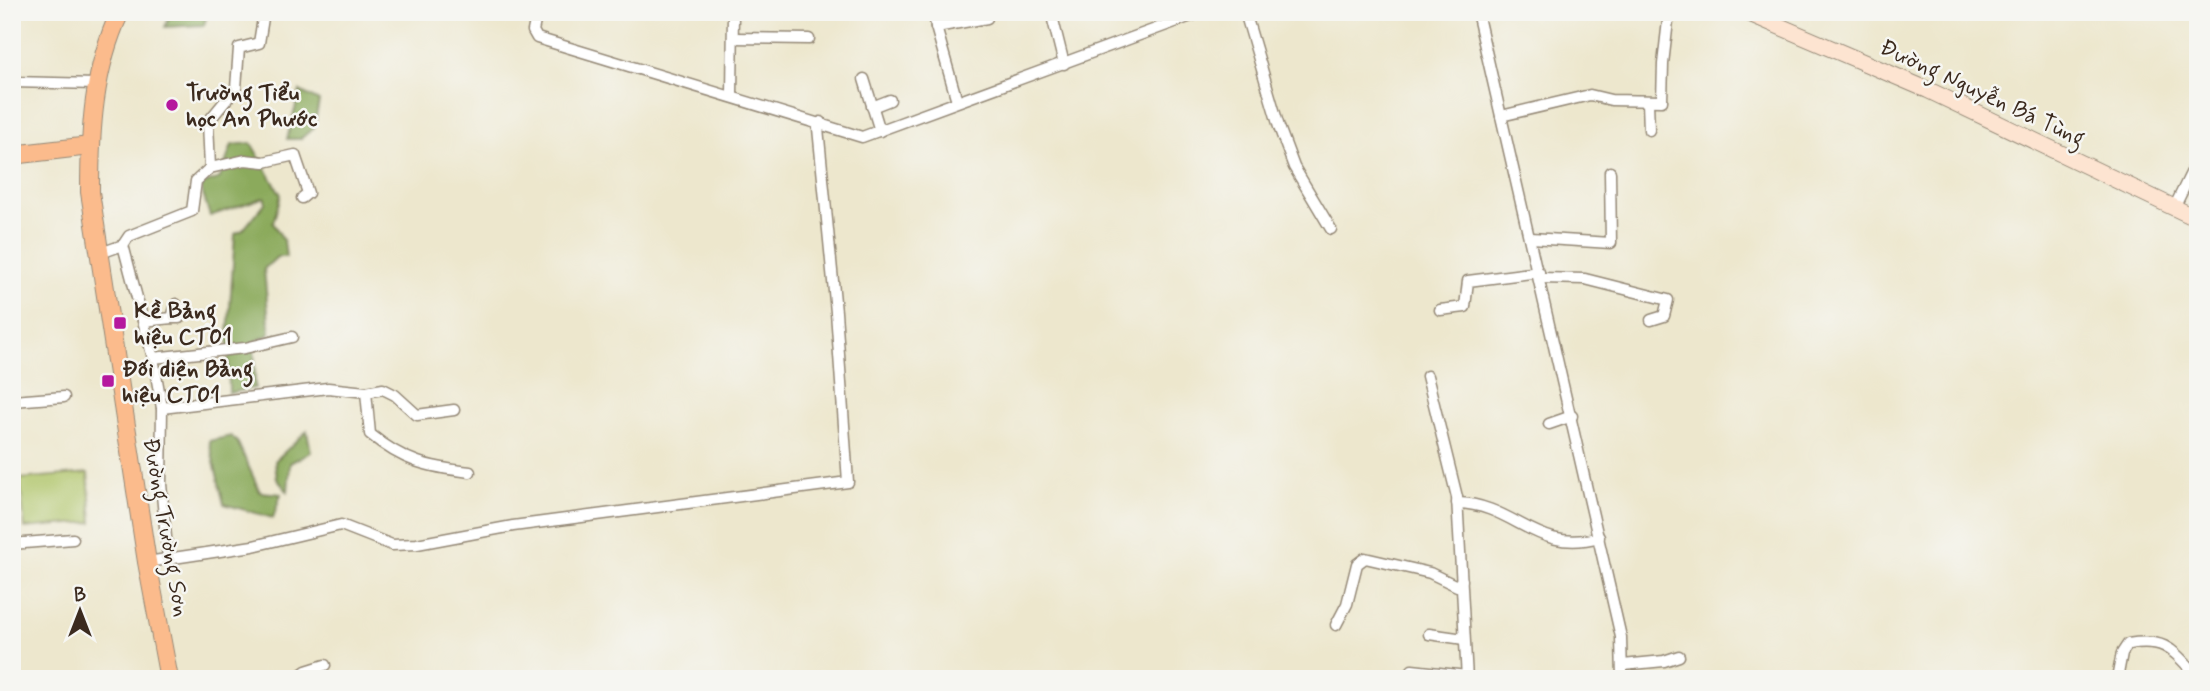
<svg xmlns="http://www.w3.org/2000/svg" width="2210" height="691" font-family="Mynerve,sans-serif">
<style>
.green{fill:#afc468;stroke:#757743;stroke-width:2}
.forest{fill:#8baa5c;stroke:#636a3d;stroke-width:2}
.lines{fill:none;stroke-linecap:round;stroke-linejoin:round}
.minor-casing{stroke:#948876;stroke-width:13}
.secondary-casing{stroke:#948876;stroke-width:18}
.primary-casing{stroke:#948876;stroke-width:20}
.trunk-casing{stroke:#948876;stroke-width:20}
.minor{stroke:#fff;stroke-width:10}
.secondary{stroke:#fde4d1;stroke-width:16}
.primary{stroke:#fbbb8c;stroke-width:18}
.trunk{stroke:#fbbb8c;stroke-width:18}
.poi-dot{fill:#b5179e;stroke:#f6f6f2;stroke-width:2.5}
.labels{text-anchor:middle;stroke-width:5;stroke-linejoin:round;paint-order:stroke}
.poi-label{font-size:23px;font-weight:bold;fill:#3b2a1e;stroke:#f6f6f2;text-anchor:start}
.street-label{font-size:23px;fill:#3b2a1e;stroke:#f6f6f2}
</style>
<rect width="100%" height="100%" fill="#f6f6f2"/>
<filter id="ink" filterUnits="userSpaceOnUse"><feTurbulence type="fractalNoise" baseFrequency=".0143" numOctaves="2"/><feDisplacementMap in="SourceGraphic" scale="14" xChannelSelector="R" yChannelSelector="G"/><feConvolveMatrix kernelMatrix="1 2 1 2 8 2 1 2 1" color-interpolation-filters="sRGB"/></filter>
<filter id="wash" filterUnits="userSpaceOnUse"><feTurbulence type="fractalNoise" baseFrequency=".00686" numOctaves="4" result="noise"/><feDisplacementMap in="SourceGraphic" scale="28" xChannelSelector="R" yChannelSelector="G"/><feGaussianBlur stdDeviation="1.57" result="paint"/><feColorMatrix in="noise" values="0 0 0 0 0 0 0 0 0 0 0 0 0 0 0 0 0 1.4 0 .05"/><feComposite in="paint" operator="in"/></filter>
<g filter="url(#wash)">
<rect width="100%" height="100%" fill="#ede7cd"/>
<!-- green -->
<path class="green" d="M88,473l4,49 -67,6 -5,-49z"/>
<!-- forest -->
<g class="forest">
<path d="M180,12h28l-4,13 -39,2 5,-12 7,2z"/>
<path d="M300,91l19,10 -5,27 -14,11h-13z"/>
<path d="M251,143l30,52 -8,28 11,18 2,16h-9l-13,12 6,65 -16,8 1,46 -26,5 -1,-57 7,-102 8,-4 22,-27v-6l-55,19 -10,-31 20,-7 12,-33z"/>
<path d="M307,431l4,21 -21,11 -2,29 -11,-13 -2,-18z"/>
<path d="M231,436l7,7 22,49 21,2 -8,24 -49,-14 -15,-63z"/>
</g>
</g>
<g filter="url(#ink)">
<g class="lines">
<defs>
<g id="minor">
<path d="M537,12l-4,19 4,7 325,99 340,-125"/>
<path d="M934,12l2,15 21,74"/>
<path d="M1051,12l13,52"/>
<path d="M1245,12l34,115 15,40 37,62"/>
<path d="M1477,12l144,625 1,42"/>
<path d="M936,27l51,-9 1,-6"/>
<path d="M733,38l76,1"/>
<path d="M864,79l16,52"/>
<path d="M12,82l84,2"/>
<path d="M732,96l1,-84"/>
<path d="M1648,102l1,28"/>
<path d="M872,107l18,-7"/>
<path d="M1501,116l89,-21 21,5 51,1 1,-37 6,-52"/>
<path d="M210,168l-2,-46 28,-34 3,-40 20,-5 5,-31"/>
<path d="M2174,208l24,-49"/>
<path d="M1531,238l80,5 -1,-71"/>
<path d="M123,245l30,113 9,50 -1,76 7,74"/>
<path d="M98,254l25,-9 6,-9 63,-25 4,-30 14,-13 35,-8 19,2 31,-7 13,38 -6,5"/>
<path d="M1540,278l45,1 83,21 -4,16 -13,4"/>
<path d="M1440,310l25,-3 3,-26 71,-9"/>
<path d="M172,318h7l4,-9"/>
<path d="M143,321l29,-3 4,-14"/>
<path d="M153,358l92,-10 47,-11"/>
<path d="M1427,376l30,121 10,182"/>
<path d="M366,392l4,42c34,28 58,33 100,38"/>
<path d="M13,401l51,-4"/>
<path d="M162,408l166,-20 38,4 17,-3 12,6 22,20 37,-5"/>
<path d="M1549,424l23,-8"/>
<path d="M1457,503c58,1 79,52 142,34"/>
<path d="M12,544l61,-5"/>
<path d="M147,562l106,-16 88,-21 51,20 25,-1 96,-18 335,-44 -12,-170 -18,-184 3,-6"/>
<path d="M1336,625l11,-21 10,-40 8,-6 65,15 27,13 5,-6"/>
<path d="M1429,634l35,5"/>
<path d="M1623,665l41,-4 15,-5"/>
<path d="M1412,670l55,6"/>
<path d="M295,679l11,-8 19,-6"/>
<path d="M2117,679l5,-26 6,-9c39,-6 44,6 70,33"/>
</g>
<path id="secondary" d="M1746,12l182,78 270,129"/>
<path id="primary" d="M12,155l78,-9"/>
<path id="trunk" d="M120,12c-27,58 -30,118 -30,180l57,370 22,117"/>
</defs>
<!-- minor casing -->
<use href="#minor" class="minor-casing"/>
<!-- secondary casing -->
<use href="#secondary" class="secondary-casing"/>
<!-- primary casing -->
<use href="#primary" class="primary-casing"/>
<!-- trunk casing -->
<use href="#trunk" class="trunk-casing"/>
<!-- minor -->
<use href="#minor" class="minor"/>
<!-- secondary -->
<use href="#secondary" class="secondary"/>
<!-- primary -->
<use href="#primary" class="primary"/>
<!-- trunk -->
<use href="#trunk" class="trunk"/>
</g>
</g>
<!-- markers -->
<g class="poi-dot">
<circle cx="172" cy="105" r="7"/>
<rect x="113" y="316" width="14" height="14" rx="3.5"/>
<rect x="101" y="374" width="14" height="14" rx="3.5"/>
</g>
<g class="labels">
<!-- poi labels -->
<g class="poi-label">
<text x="186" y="100">Trường Tiểu<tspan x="186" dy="26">học An Phước</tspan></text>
<text x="134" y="318">Kề Bảng<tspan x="134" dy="26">hiệu CT01</tspan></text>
<text x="122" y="376">Đối diện Bảng<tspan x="122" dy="26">hiệu CT01</tspan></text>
</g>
<!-- street labels -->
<g class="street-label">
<text transform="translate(1983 92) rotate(25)" y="8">Đường Nguyễn Bá Tùng</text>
<text transform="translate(167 527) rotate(80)" y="8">Đường Trường Sơn</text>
</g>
</g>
<!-- margin -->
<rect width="2210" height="691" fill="none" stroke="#f6f6f2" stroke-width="42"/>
<!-- north arrow -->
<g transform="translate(80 611)" stroke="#f6f6f2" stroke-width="5" paint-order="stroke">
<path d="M0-5L12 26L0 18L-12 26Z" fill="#3b2a1e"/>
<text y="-10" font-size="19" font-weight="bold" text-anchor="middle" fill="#3b2a1e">B</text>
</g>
</svg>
